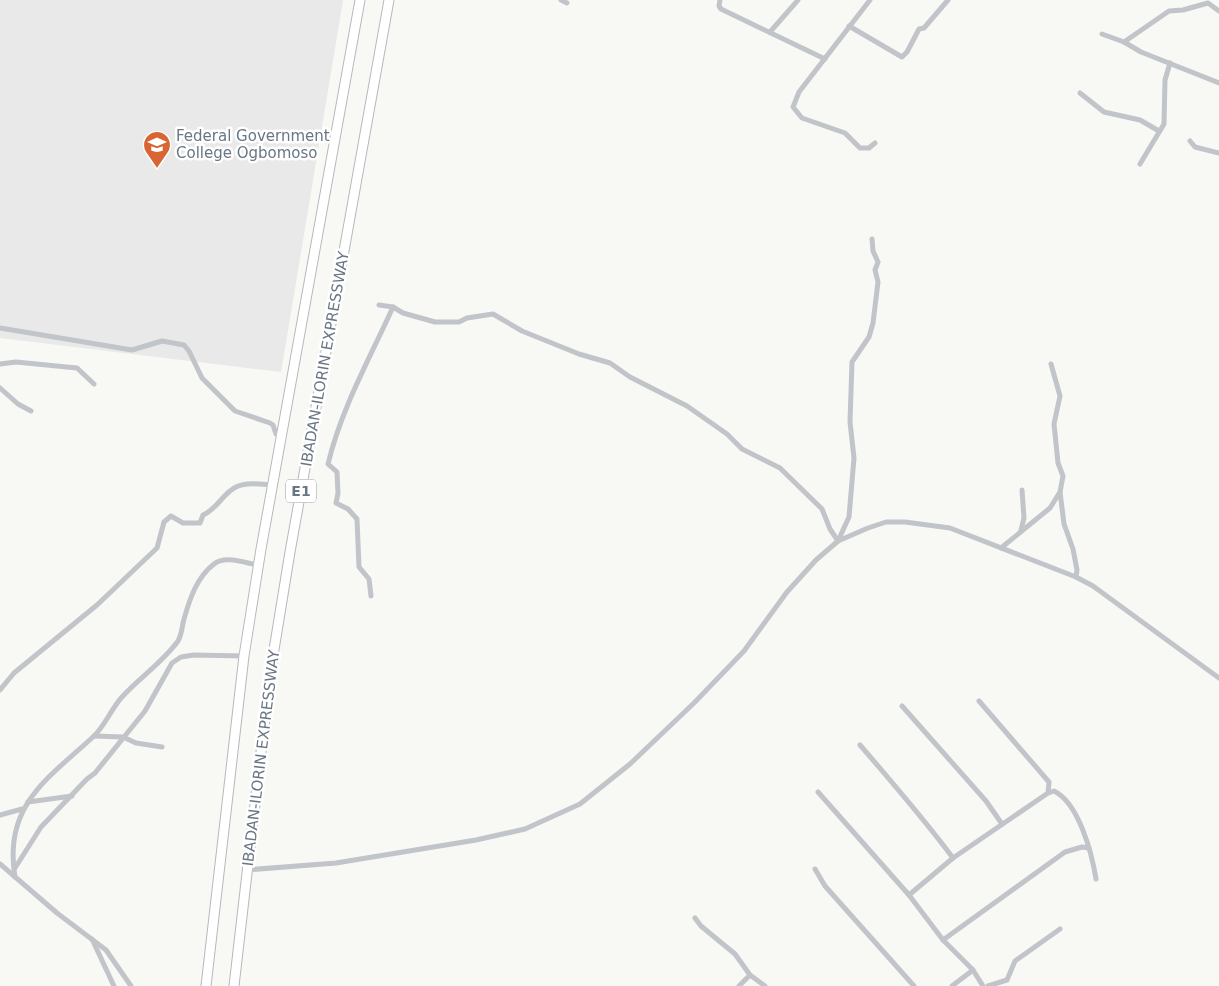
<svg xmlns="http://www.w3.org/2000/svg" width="1219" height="986" font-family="'DejaVu Sans',sans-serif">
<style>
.built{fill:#e8e9e8}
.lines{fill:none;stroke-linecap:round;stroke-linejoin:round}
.motorway-casing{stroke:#b6b9bc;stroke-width:11}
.minor{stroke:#c1c4c8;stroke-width:5}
.motorway{stroke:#fff;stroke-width:9}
.labels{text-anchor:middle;stroke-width:5;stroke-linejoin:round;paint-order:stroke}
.shield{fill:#fff;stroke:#969fa9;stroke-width:1}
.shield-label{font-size:14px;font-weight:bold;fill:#697684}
.poi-label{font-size:15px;fill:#697684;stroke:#fff;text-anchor:start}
.street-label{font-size:15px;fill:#697684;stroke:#fff}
</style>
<rect width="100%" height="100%" fill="#f8f8f5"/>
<!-- built -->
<path class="built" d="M0,0h343l-62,372 -281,-34z"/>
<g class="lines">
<defs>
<g id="motorway">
<path d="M206,986l38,-330 17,-107 99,-549"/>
<path d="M234,986l36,-312 20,-122 99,-552"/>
</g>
</defs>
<!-- motorway casing -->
<use href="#motorway" class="motorway-casing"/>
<!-- minor -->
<g class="minor">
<path d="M561,0l6,3"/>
<path d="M720,0l-1,6 2,3 104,50"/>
<path d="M870,0l-71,92 -6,15 9,11 43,15 15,15h9l6,-5"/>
<path d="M849,26l53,31 5,-5 12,-23 5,-1 24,-28"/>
<path d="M770,32l28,-32"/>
<path d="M1102,34l22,8 17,10 78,31"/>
<path d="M1124,42l45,-31 14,-1 25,-7 11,8"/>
<path d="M1080,93l24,19 36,8 19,11"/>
<path d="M1190,141l5,6 24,6"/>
<path d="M1140,164l24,-40 1,-44 5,-17"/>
<path d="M379,305l14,2 10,6 32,9h24l8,-4 26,-4 29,17 57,23 31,9 20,14 57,29 40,28 15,15 38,19 42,41 8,20 8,12"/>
<path d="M0,328l132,22 30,-9 22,4 5,6 13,27 33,33 35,12 3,2 3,9 5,2"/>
<path d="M0,364l16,-2 61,6 17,16"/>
<path d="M1051,364l9,32 -6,28 4,39 5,13 -3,16 4,32 9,25 4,21 -1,7"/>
<path d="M0,388l18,16 13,7"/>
<path d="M1021,530l3,-12 -2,-28"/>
<path d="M838,541l11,-24 5,-59 -4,-36 2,-60 17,-25 4,-14 5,-41 -3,-12 3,-8 -5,-11 -1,-12"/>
<path d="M1001,548l49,-40 10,-16"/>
<path d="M371,596l-2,-17 -10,-12 -2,-48 -9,-10 -12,-6 2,-10 -1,-21 -9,-8c13,-55 42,-106 65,-157"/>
<path d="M0,690l14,-17 83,-68 60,-57 7,-26 7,-6 12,7h17l3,-8c12,-5 17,-16 27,-24 11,-10 28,-7 42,-6"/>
<path d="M902,706l84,95 16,23"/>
<path d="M94,736l29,1 13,6 26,4"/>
<path d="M860,745c32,37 64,74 93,113"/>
<path d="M818,792l91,103 34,45 30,30 10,16"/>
<path d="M1048,793l6,-2c25,12 38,63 42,88"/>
<path d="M28,802l44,-6"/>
<path d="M0,815l22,-6"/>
<path d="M0,864l57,49 49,37 25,36"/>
<path d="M15,868l26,-41 46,-48 8,-6 50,-62 27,-48 9,-6 13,-2 50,1"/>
<path d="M815,869l10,17 89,100"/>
<path d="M246,870l90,-7 140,-23 49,-11 55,-25 50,-40 64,-61 50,-52 43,-59 29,-32 22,-19 30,-13 18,-6h19l45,6 126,49 17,9 126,92"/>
<path d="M15,877c-12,-71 32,-98 78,-140 12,-11 18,-28 29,-40 17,-19 41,-35 56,-56 4,-7 4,-15 6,-22 6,-21 13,-42 30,-55 11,-9 31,-1 44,1"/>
<path d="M909,895l44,-37 95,-65 1,-11 -70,-81"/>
<path d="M695,918l6,8 34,28 15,21 15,11"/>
<path d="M92,939l22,47"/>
<path d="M943,940l122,-88 17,-5 7,1"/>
<path d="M739,986l11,-11"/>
<path d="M952,986l21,-16"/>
<path d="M988,986l19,-6 8,-19 45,-32"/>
</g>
<!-- motorway -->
<use href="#motorway" class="motorway"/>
</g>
<!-- icons -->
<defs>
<symbol id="university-pin" viewBox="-11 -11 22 30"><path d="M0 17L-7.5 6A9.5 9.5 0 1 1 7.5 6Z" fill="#d96434" stroke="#fff"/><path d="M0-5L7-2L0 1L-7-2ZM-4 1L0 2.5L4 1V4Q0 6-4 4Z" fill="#fff"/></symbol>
</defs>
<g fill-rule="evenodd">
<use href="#university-pin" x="141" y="129" width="32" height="43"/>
</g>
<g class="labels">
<!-- shield labels -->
<rect class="shield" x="286" y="479.5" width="30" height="23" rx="4"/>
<g class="shield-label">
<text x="301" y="496">E1</text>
</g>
<!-- poi labels -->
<g class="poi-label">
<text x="176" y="141">Federal Government<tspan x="176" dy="17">College Ogbomoso</tspan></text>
</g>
<!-- street labels -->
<g class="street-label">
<text transform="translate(325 359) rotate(-80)" y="5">IBADAN-ILORIN EXPRESSWAY</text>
<text transform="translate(261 758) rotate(-83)" y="5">IBADAN-ILORIN EXPRESSWAY</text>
</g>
</g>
</svg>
